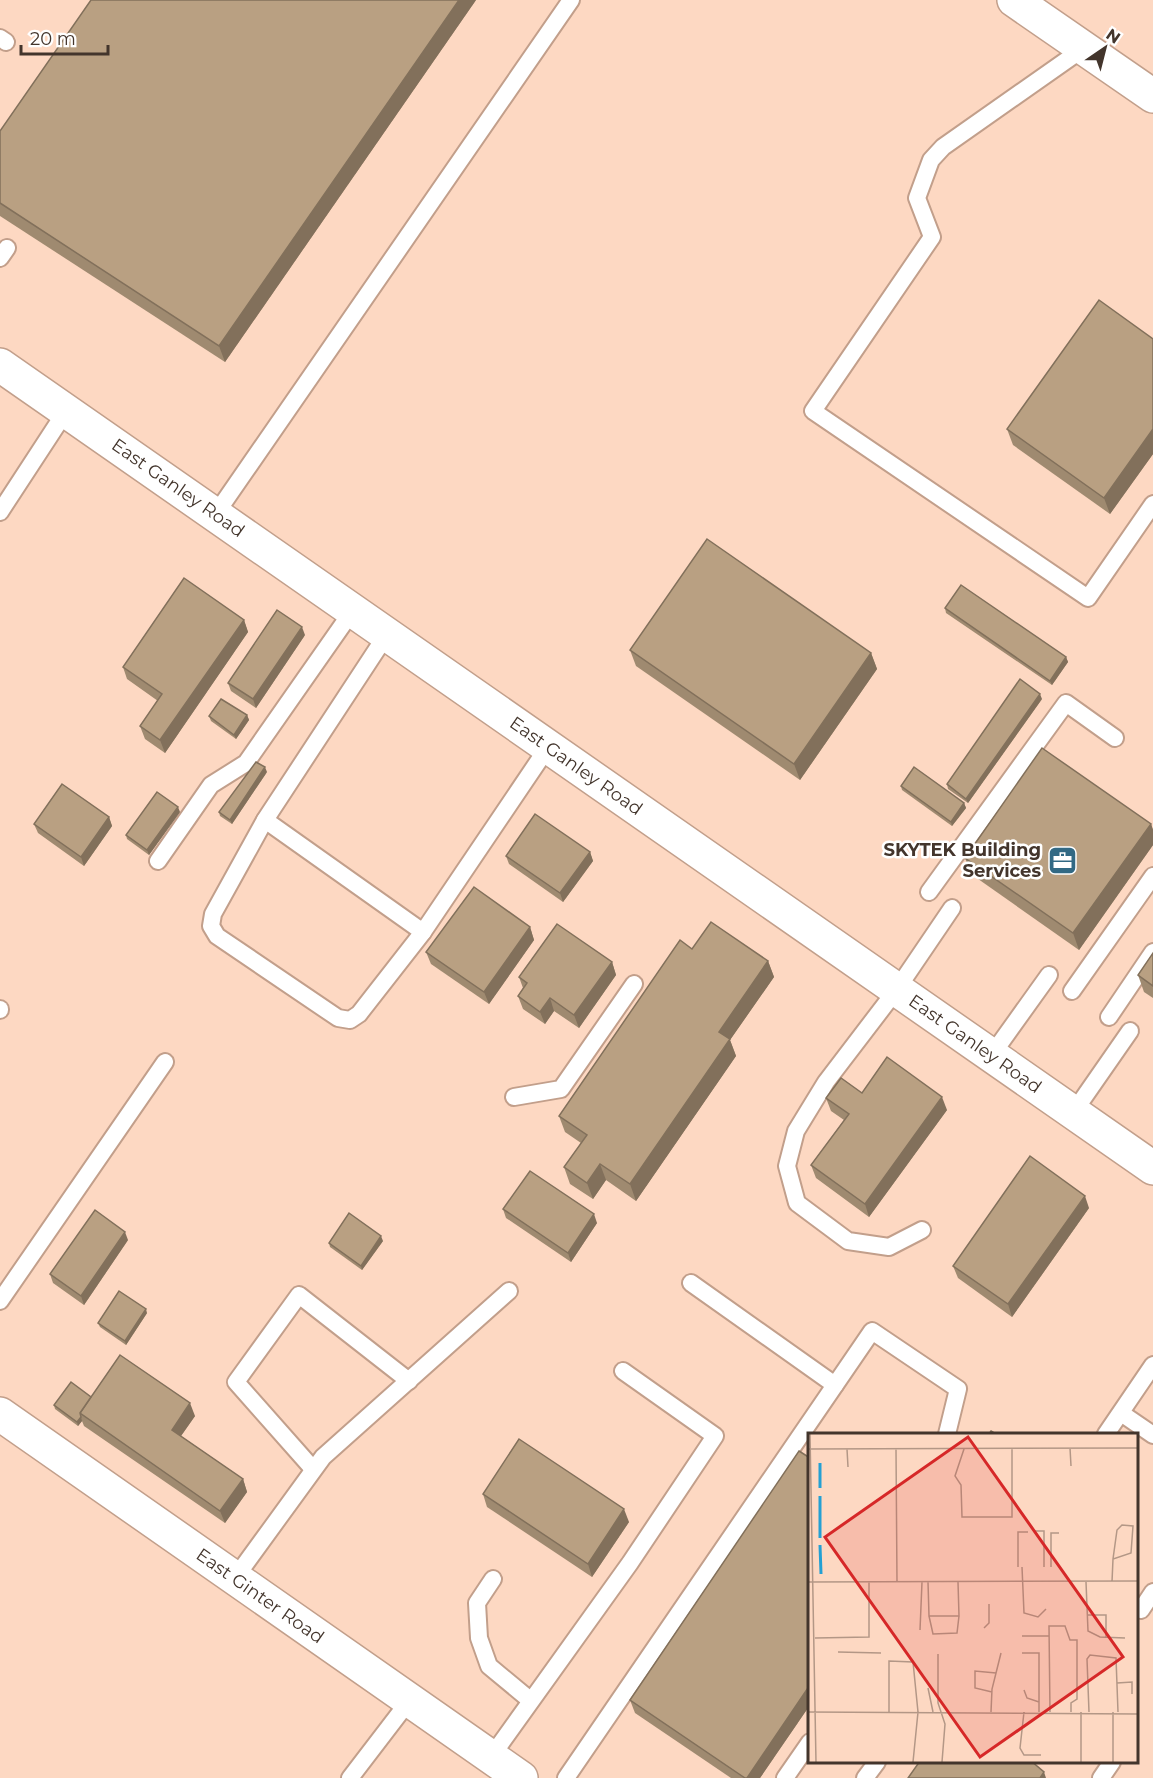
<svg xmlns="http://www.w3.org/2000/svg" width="1153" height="1778" font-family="Montserrat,sans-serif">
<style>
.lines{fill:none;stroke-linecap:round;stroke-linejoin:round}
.service-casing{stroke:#c29f8b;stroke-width:20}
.minor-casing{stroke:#c29f8b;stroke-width:36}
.tertiary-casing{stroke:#c29f8b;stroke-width:36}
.service{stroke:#fff;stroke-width:16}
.minor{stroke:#fff;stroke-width:33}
.tertiary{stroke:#fff;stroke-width:33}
.wall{fill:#9f8a70}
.shaded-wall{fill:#82705b}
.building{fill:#b9a082;stroke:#82705b;stroke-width:1.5}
.labels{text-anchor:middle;stroke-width:5;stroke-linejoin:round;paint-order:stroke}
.street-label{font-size:18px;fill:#43352c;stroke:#fff}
.poi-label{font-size:18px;font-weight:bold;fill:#43352c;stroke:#fff;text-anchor:end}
.inset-river{fill:none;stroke:#24a0d3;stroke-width:3}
.inset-road{fill:none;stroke:#b39786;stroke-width:1.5}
.view{fill:#d62828;fill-opacity:0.15;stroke:#d62828;stroke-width:3}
.inset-edge{fill:none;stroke:#43352c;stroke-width:3}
</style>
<rect width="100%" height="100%" fill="#fdd8c2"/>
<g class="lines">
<defs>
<g id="service">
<path d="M0,38l6,4"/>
<path d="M1084,48l-141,99 -12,13 -14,38 15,39 -119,174 275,187 65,-94"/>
<path d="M0,258l7,-10"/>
<path d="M0,512l66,-101"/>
<path d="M215,515l356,-515"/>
<path d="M387,634l-122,186 158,112 125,-185"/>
<path d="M265,820l-52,94 -2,12 6,10 121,82 12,2 9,-6 64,-82"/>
<path d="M158,861l53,-76 35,-22 107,-153"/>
<path d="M929,892l137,-189 49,35"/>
<path d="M1072,991l81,-115"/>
<path d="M0,1009v1"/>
<path d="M1109,1017l44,-65"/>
<path d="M991,1056l58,-81"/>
<path d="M514,1097l47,-8 73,-105"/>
<path d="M1073,1113l57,-82"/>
<path d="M922,1230l-33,17 -41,-6 -51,-38 -10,-37 9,-35 30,-49 71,-93 55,-81"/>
<path d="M691,1283l144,102"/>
<path d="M0,1301l165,-239"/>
<path d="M1121,1413l32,22"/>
<path d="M1106,1434l47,-69"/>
<path d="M313,1469l-77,-87 63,-87 110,86"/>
<path d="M235,1578l88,-121 186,-166"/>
<path d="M493,1579l-16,24 2,35 10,28 41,34"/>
<path d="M1141,1610l12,-18"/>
<path d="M491,1757l139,-194 85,-127 -92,-65"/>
<path d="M350,1778l59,-77"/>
<path d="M566,1778l306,-447 86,58 -11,45"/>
<path d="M785,1778l25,-36"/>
<path d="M865,1778l12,-16"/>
<path d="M1101,1778l11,-16"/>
</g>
<g id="minor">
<path d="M0,365l1153,803"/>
<path d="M0,1414l521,364"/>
</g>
<path id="tertiary" d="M1014,0l139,96"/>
</defs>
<!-- service casing -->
<use href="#service" class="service-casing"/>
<!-- minor casing -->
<use href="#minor" class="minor-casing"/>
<!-- tertiary casing -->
<use href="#tertiary" class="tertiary-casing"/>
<!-- service -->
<use href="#service" class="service"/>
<!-- minor -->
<use href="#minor" class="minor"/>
<!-- tertiary -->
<use href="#tertiary" class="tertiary"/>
</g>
<!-- wall -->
<g class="wall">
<path d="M476,0l-251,362 -225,-146v-85z"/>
<path d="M1153,339v115l-43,60 -97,-69 -6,-16z"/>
<path d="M945,608l121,49 2,5 -16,23 -106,-72z"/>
<path d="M244,620l4,12 -83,121 -20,-14 -5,-13 18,-25 -31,-22 -4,-12z"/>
<path d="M305,635l-49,73 -25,-17 -3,-8z"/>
<path d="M630,650l241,3 6,16 -77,111 -164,-114z"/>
<path d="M1042,699l-74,104 -20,-14 -1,-5z"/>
<path d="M247,715l2,5 -13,19 -25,-18 -2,-5z"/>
<path d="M267,772l-35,52 -12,-8 -1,-4z"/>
<path d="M901,786l63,17 2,5 -14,18 -50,-36z"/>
<path d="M180,812l-31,43 -22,-16 -1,-4z"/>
<path d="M109,817l3,9 -28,40 -46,-33 -4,-9z"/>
<path d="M1151,824l2,6v15l-74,105 -108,-76 -6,-16z"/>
<path d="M590,852l3,9 -30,41 -54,-38 -3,-8z"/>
<path d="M530,927l4,13 -45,64 -58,-40 -5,-12z"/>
<path d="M692,949l76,12 6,16 -44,63 6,16 -100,145 -30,-21 -13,19 -23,-15 -6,-17 17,-24 -16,-11 -6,-16z"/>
<path d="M1153,953v45l-9,-6 -6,-17z"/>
<path d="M612,962l4,13 -37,53 -25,-17 -9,13 -22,-15 -5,-13 5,-8 -4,-11z"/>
<path d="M862,1093l85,17 -78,107 -53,-39 -5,-13 33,-45 -13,-9 -5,-13z"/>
<path d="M1089,1208l-77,109 -54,-39 -5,-12z"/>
<path d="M503,1209l94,14 -26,39 -65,-44z"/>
<path d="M128,1240l-44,65 -31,-22 -3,-9z"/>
<path d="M383,1241l-21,29 -32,-23 -1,-4z"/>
<path d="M147,1313l-21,32 -26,-18 -2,-4z"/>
<path d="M91,1397l104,19 -14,20 62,43 4,13 -22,31 -141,-97 -2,-5 -4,5 -23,-17 -1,-4z"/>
<path d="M810,1458v247l-50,73h-29l-96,-65 -5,-13z"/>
<path d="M483,1494l146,28 -37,55 -105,-70z"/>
</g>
<!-- shaded-wall -->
<g class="shaded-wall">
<path d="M459,0h17l-251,362 -6,-16z"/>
<path d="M1153,429v25l-43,60 -6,-16z"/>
<path d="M244,620l4,12 -83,121 -5,-13z"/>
<path d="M302,627l3,8 -49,73 -3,-9z"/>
<path d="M871,653l6,16 -77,111 -6,-16z"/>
<path d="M1066,657l2,5 -16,23 -2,-4z"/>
<path d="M1040,694l2,5 -74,104 -2,-4z"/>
<path d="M247,715l2,5 -13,19 -2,-4z"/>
<path d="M265,767l2,5 -35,52 -2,-4z"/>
<path d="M964,803l2,5 -14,18 -1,-4z"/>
<path d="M178,807l2,5 -31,43 -2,-5z"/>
<path d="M109,817l3,9 -28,40 -3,-9z"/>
<path d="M1151,824l2,6v15l-74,105 -6,-17z"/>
<path d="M590,852l3,9 -30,41 -3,-9z"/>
<path d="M530,927l4,13 -45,64 -5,-12z"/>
<path d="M768,961l6,16 -44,63 6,16 -100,145 -6,-17 89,-152z"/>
<path d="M612,962l4,13 -37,53 -5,-13z"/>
<path d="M550,998l4,13 -9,13 -5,-12z"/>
<path d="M942,1097l5,13 -78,107 -4,-13z"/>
<path d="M600,1164l6,16 -13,19 -6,-16z"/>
<path d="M1085,1196l4,12 -77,109 -4,-13z"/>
<path d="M594,1214l3,9 -26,39 -3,-9z"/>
<path d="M125,1232l3,8 -44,65 -3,-9z"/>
<path d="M381,1236l2,5 -21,29 -1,-4z"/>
<path d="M146,1309l1,4 -21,32 -1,-4z"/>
<path d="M190,1403l5,13 -19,27 -4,-13z"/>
<path d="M81,1417l1,4 -4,5 -1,-4z"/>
<path d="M243,1479l4,13 -22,31 -5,-12z"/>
<path d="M624,1509l5,13 -37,55 -4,-13z"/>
<path d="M810,1685v20l-50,73h-13z"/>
<path d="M1044,1772l2,6h-6z"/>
</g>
<!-- building -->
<g class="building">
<path d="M91,0h368l-240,346 -219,-143v-72z"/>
<path d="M1099,300l54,39v90l-49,69 -97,-69z"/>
<path d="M707,539l164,114 -77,111 -164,-114z"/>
<path d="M184,578l60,42 -84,120 -20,-14 22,-32 -39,-27z"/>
<path d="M961,585l105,72 -16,24 -105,-73z"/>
<path d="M277,610l25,17 -49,72 -25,-16z"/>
<path d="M1020,679l20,15 -74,105 -19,-15z"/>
<path d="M221,699l26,16 -13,20 -25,-19z"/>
<path d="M1042,748l109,76 -78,109 -108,-75z"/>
<path d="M256,762l9,5 -35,53 -11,-8z"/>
<path d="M914,767l50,36 -13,19 -50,-36z"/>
<path d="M62,784l47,33 -28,40 -47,-33z"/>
<path d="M157,792l21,15 -31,43 -21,-15z"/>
<path d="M535,814l55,38 -30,41 -54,-37z"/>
<path d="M474,887l56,40 -46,65 -58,-40z"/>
<path d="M711,922l57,39 -49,71 11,7 -100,145 -30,-20 -13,19 -23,-16 23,-32 -28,-19 121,-176 12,9z"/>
<path d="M557,924l55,38 -38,53 -24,-17 -10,14 -22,-16 9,-13 -8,-6z"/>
<path d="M1153,953v33l-15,-11z"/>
<path d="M887,1057l55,40 -77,107 -54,-39 38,-51 -23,-16 15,-20 21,15z"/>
<path d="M1030,1156l55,40 -77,108 -55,-38z"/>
<path d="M530,1171l64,43 -26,39 -65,-44z"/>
<path d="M95,1210l30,22 -44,64 -31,-22z"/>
<path d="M349,1213l32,23 -20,30 -32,-23z"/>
<path d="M119,1291l27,18 -21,32 -27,-18z"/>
<path d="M120,1355l70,48 -18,27 71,49 -23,32 -140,-98z"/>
<path d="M71,1382l20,15 -11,16 1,4 -4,5 -23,-17z"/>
<path d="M991,1431l5,3h-7z"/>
<path d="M519,1439l105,70 -36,55 -105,-70z"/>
<path d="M799,1451l11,7v227l-63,93h-2l-115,-78z"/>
<path d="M920,1761h111l13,11 -4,6h-132z"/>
</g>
<!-- icons -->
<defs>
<symbol id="office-square" viewBox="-11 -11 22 22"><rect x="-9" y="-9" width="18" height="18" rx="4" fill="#326984" stroke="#fff"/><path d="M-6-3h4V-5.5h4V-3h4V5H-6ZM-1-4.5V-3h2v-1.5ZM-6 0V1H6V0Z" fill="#fff"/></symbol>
</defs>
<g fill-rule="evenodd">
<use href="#office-square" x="1046" y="844" width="33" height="33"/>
</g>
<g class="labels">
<!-- street labels -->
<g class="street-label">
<text transform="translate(178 488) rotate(35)" y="6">East Ganley Road</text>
<text transform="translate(576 766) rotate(35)" y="6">East Ganley Road</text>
<text transform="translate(975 1044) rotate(35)" y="6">East Ganley Road</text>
<text transform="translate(260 1596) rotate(35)" y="6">East Ginter Road</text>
</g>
<!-- poi labels -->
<g class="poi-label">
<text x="1041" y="856">SKYTEK Building<tspan x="1041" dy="21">Services</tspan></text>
</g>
</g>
<!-- overview -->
<g transform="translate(808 1433)">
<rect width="330" height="330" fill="#fdd8c2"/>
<path class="inset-river" d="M12,30v25M12,63v42M12,112l1,29"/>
<path class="inset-road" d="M2,1l6,328M262,15l1,18M1,16l329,-1M39,16l1,18M88,16l1,133M156,16l-9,27 6,9 1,32h50v-68M227,98h9v36M210,134v-35h10M214,134l2,46 14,4 8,-8M243,134v-34h8M0,149l330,-1M120,149l1,34h30l-1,-34M278,149l2,49 12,6 25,1M304,149l1,-23 18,-6 2,-27 -11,-1 -5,5 -4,29M279,182h19v22M121,183l4,18 24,-1 2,-17M176,195l5,-5v-19M112,197l2,-48M214,203h27M7,205l54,-1v-55M30,219l43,1M214,220h17v59M130,221v49l7,21 -3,38M309,250l15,-1v12M120,255l5,24M216,257l3,8 12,4M184,259l-17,-4v-17l21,2M0,279l330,2M81,279v-51l24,1 5,50 -5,50M183,279l1,-23 9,-36M216,279l-4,36 4,7h17M242,279l-1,-86h16l5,14h7v59l-6,4v9M281,279l-2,-53 3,-4 26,3 2,54M305,279v50M273,329v-50"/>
<path class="view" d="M160,4l155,220 -143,100 -155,-220z"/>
<rect width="330" height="330" class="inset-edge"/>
</g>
<!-- north arrow -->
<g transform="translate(1105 48) rotate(35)" stroke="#ffffff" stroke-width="4.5" paint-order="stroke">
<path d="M0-4.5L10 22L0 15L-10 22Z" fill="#43352c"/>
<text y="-9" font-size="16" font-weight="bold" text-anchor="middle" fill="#43352c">N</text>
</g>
<!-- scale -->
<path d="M21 45v9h87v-9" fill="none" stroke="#43352c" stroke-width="3"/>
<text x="30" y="45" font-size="18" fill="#43352c" stroke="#ffffff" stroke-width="4.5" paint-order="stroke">20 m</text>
</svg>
